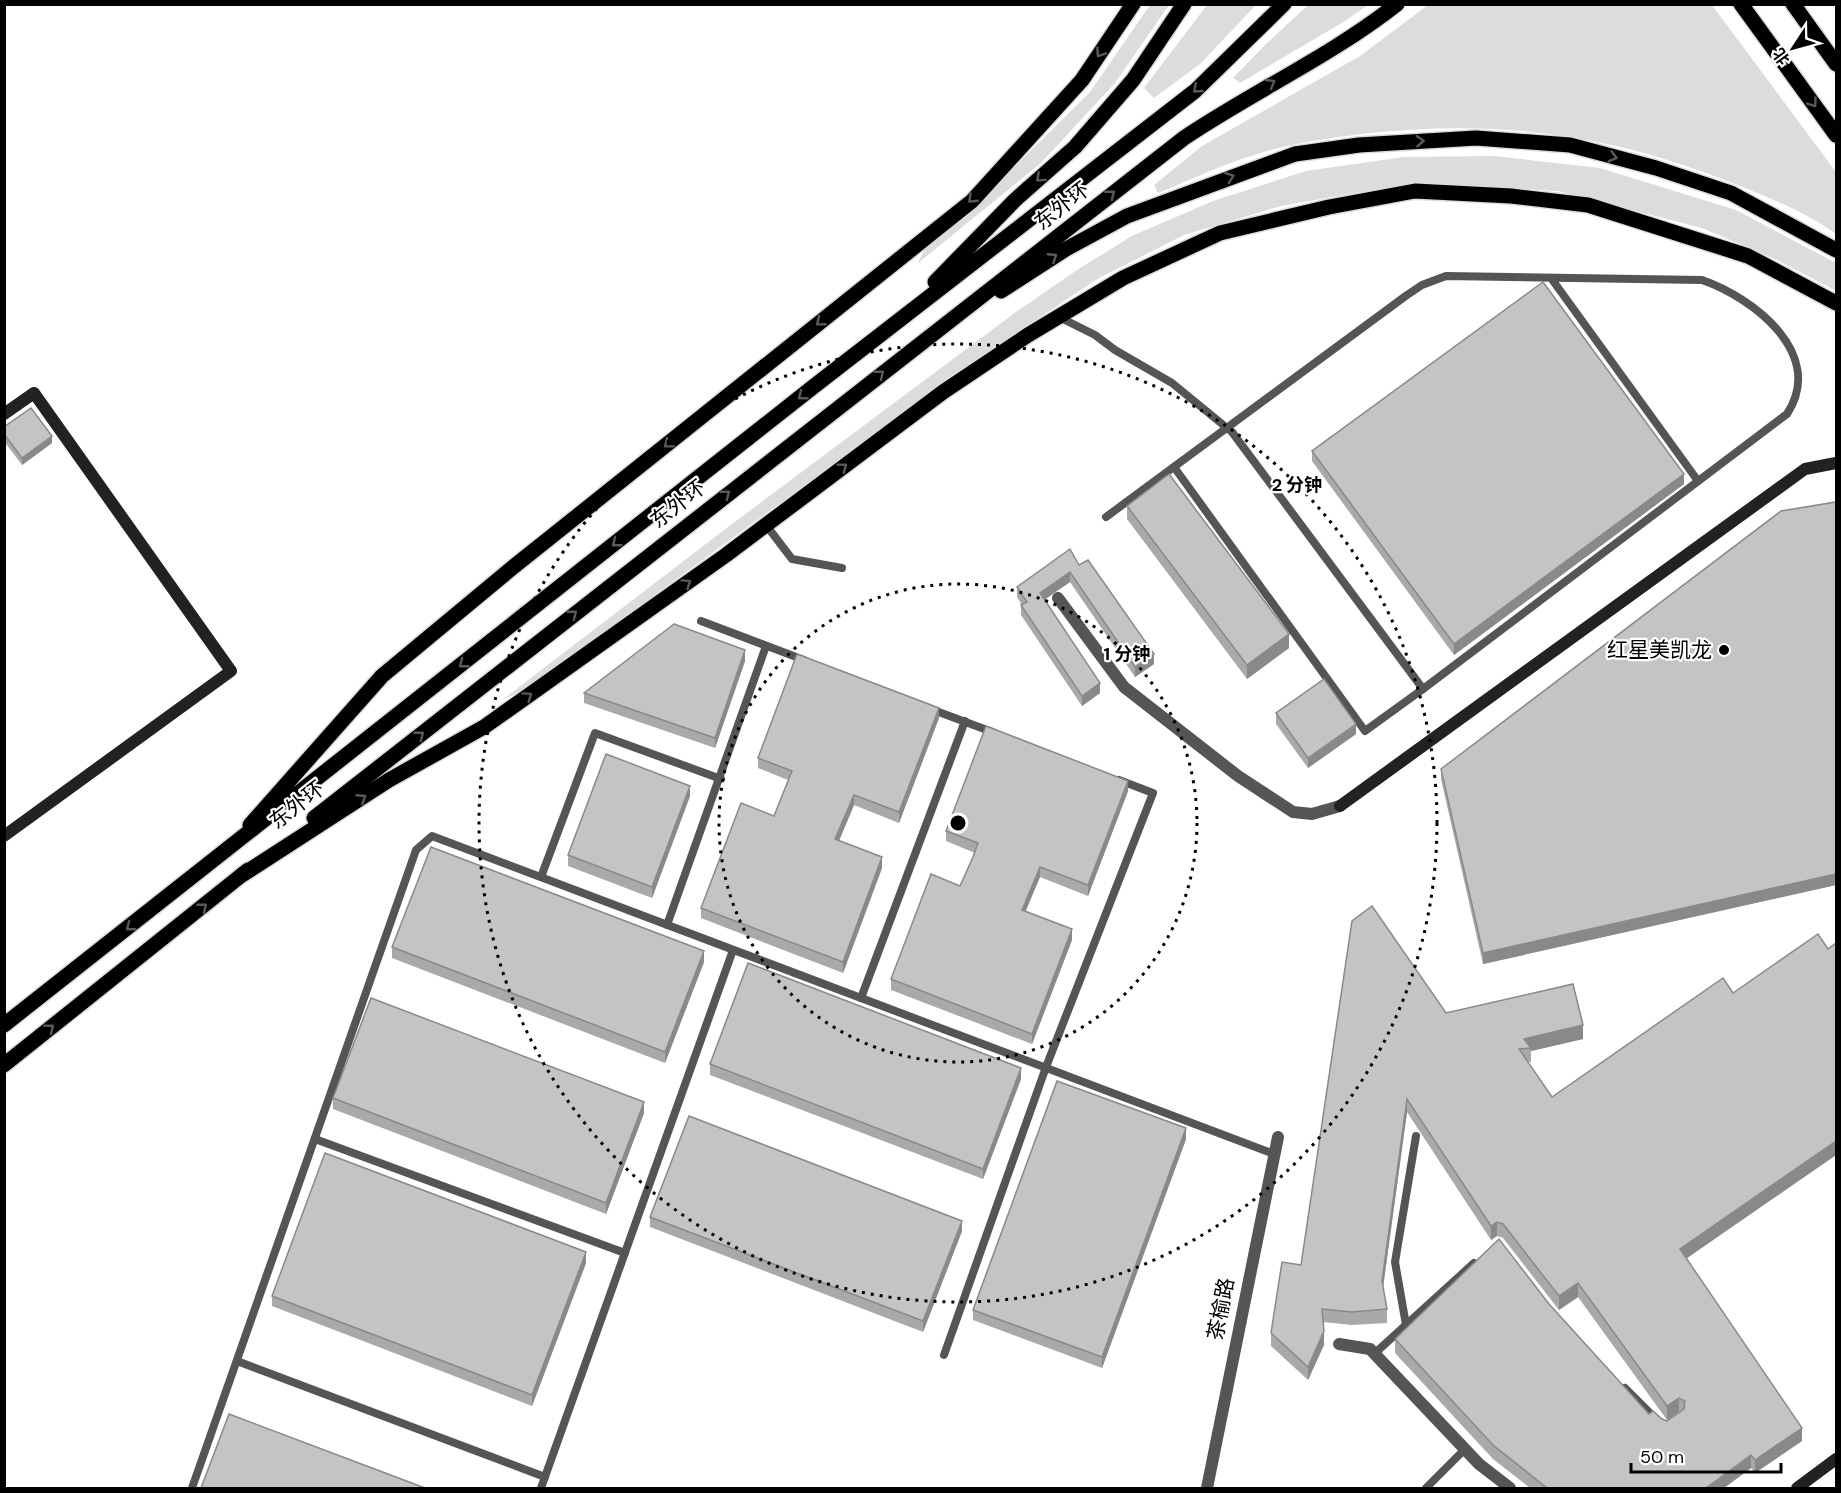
<svg xmlns="http://www.w3.org/2000/svg" width="1841" height="1493" font-family="'DM Sans','Noto Sans SC',sans-serif">
<style>
.green{fill:#dcdcdc}
.lines{fill:none;stroke-linecap:round;stroke-linejoin:round}
.primary-casing{stroke:#dbdbdb;stroke-width:18}
.lane{stroke:#555;stroke-width:8}
.street{stroke:#555;stroke-width:12}
.secondary{stroke:#222;stroke-width:12}
.primary{stroke:#000;stroke-width:15}
.wall{fill:#a9a9a9}
.shaded-wall{fill:#898989}
.building{fill:#c4c4c4;stroke:#898989;stroke-width:1.5}
.oneway{stroke:#595959}
.ring{fill:none;stroke:#000;stroke-width:3;stroke-dasharray:3 6}
.poi-dot{fill:#000;stroke:#fff;stroke-width:2}
.labels{text-anchor:middle;stroke-width:4.5;stroke-linejoin:round;paint-order:stroke}
.street-label{font-size:21px;fill:#000;stroke:#fff}
.poi-label{font-size:21px;fill:#000;stroke:#fff;text-anchor:end}
.centre{fill:#000;stroke:#fff;stroke-width:3}
.ring-label{font-size:18px;text-anchor:middle;font-weight:bold;fill:#000;stroke:#fff;stroke-width:4.5;stroke-linejoin:round;paint-order:stroke}
</style>
<rect width="100%" height="100%" fill="#fff"/>
<!-- green -->
<g class="green">
<path d="M1309,4l59,1 -23,16 -105,62 -7,-5 32,-33z"/>
<path d="M1150,5h19l-54,78 -74,80 -124,101 9,-17 34,-26 130,-129z"/>
<path d="M1207,5h49l-56,59 -46,34 -10,-10z"/>
<path d="M1428,5h284l124,167v62c-36,-26 -81,-42 -122,-58 -118,-45 -227,-56 -352,-42 -40,5 -82,11 -120,25 -28,9 -56,23 -84,34l-4,-8 48,-39 158,-90z"/>
<path d="M1494,156l106,12 136,42 100,53v28l-61,-32 -73,-31 -144,-37 -112,-7 -86,8 -79,14 -97,29 -85,43 -128,85 -443,325 -26,12 226,-173 288,-215 64,-44 52,-32 81,-35 93,-30 98,-14z"/>
</g>
<g class="lines">
<defs>
<g id="primary">
<path d="M1741,4l95,131"/>
<path d="M1793,4l43,60"/>
<path d="M935,282l80,-82 60,-53 58,-67 51,-76"/>
<path d="M1001,291l65,-42 61,-33 168,-62 64,-9 117,-7 94,7 86,23 75,25 105,57"/>
<path d="M314,818l870,-680c70,-47 147,-82 213,-134"/>
<path d="M250,825l132,-149 130,-108 460,-367 110,-121 51,-76"/>
<path d="M242,875l147,-95 95,-53 242,-172 217,-163 85,-57 95,-57 97,-45 109,-26 86,-16 96,5 77,9 160,51 88,47"/>
<path d="M4,1025l809,-638 382,-296 89,-87"/>
<path d="M4,1065l244,-195"/>
</g>
</defs>
<!-- primary casing -->
<use href="#primary" class="primary-casing"/>
<!-- lane -->
<g class="lane">
<path d="M1551,278l147,203"/>
<path d="M1059,317l36,18 20,15 57,33 55,45 5,4 191,257 364,-275c39,-60 -33,-116 -85,-134l-256,-4 -24,9 -15,10c-100,74 -200,148 -301,222"/>
<path d="M1174,467l191,264 58,-42"/>
<path d="M766,525l26,34 50,9"/>
<path d="M701,621l103,39"/>
<path d="M928,708l67,25"/>
<path d="M541,877l54,-144 126,46"/>
<path d="M667,925l99,-279"/>
<path d="M861,998l104,-277"/>
<path d="M315,1139l310,114"/>
<path d="M1406,1325l-11,-63 21,-126"/>
<path d="M1374,1354l100,-91"/>
<path d="M944,1355l102,-288 107,-274 -34,-13"/>
<path d="M237,1361l308,116"/>
<path d="M1625,1388l33,33"/>
<path d="M192,1488l224,-638 16,-14 842,318"/>
<path d="M541,1488l192,-538"/>
<path d="M1426,1488l39,-39"/>
</g>
<!-- street -->
<g class="street">
<path d="M1058,598l66,89 114,89 55,36 19,2 28,-8"/>
<path d="M1339,1344l31,5 109,115 31,24"/>
<path d="M1207,1488l71,-351"/>
</g>
<!-- secondary -->
<g class="secondary">
<path d="M4,414l30,-21 197,278 -227,165"/>
<path d="M1340,806l465,-337 31,-6"/>
<path d="M1797,1488l39,-29"/>
</g>
<!-- primary -->
<use href="#primary" class="primary"/>
</g>
<!-- wall -->
<g class="wall">
<path d="M4,427l48,16 -30,22 -18,-24z"/>
<path d="M1312,451l372,33 -230,171 -142,-194z"/>
<path d="M1836,502v383l-353,79 -42,-185v-10z"/>
<path d="M1127,506l162,142 -42,31 -120,-160z"/>
<path d="M1079,565l75,99 -19,13 -65,-95 -25,17 55,94 -18,13 -61,-91v-10h1l-5,-8v-10z"/>
<path d="M745,661l-30,87 -131,-45v-10z"/>
<path d="M1276,713l80,21 -48,34 -32,-44z"/>
<path d="M939,718l-40,105 -45,-18 -15,36 43,27 -39,105 -142,-55v-10l73,-92 14,-36 -30,-12v-10z"/>
<path d="M1128,791l-40,105 -48,-19 -15,34 47,29 -40,104 -141,-54v-11l69,-93 15,-33 -29,-12v-10z"/>
<path d="M690,796l-38,102 -84,-32v-11z"/>
<path d="M392,947l312,15 -39,101 -273,-105z"/>
<path d="M1446,1013l137,26 -52,12v11h-3l24,35 284,58 -150,103 116,183 -47,32 -4,-5 -27,20h-194l-37,-29 -98,-106v-14l154,-35 100,110 18,7 13,-9h-1l-12,8 -89,-123 -19,13 -56,-72 -6,-2 -6,4 -84,-128 -24,175 4,22v14l-35,2 -29,-3 1,23 -16,35 -37,-34v-13l30,-68z"/>
<path d="M710,1064l311,15 -38,100 -273,-104z"/>
<path d="M333,1098l311,15 -38,101 -273,-105z"/>
<path d="M1186,1139l-84,229 -129,-48v-10z"/>
<path d="M650,1217l312,14 -39,101 -273,-105z"/>
<path d="M586,1263l-54,143 -260,-100v-10z"/>
</g>
<!-- shaded-wall -->
<g class="shaded-wall">
<path d="M52,436v7l-30,22v-7z"/>
<path d="M1684,474v10l-230,171v-11z"/>
<path d="M1070,572v10l-30,21v-10z"/>
<path d="M1289,634v14l-42,31v-14z"/>
<path d="M745,650v11l-30,87v-10z"/>
<path d="M1154,654v10l-19,13v-10z"/>
<path d="M1100,683v10l-18,13v-10z"/>
<path d="M939,708v10l-40,105v-11z"/>
<path d="M1356,724v10l-48,34v-10z"/>
<path d="M1128,781v10l-40,105v-11z"/>
<path d="M690,786v10l-38,102v-11z"/>
<path d="M854,795v10l-19,45v-11z"/>
<path d="M882,857v11l-39,105v-11z"/>
<path d="M1040,867v10l-18,43v-10z"/>
<path d="M1836,874v11l-353,79v-11z"/>
<path d="M1072,929v11l-40,104v-10z"/>
<path d="M704,951v11l-39,101v-11z"/>
<path d="M1583,1025v14l-52,12v-3l-7,-9z"/>
<path d="M1021,1068v11l-38,100v-10z"/>
<path d="M1407,1099v13l-25,183v-14z"/>
<path d="M644,1102v11l-38,101v-11z"/>
<path d="M1186,1128v11l-84,229v-11z"/>
<path d="M1836,1141v14l-156,108v-14z"/>
<path d="M962,1221v10l-39,101v-11z"/>
<path d="M1497,1222v14l-6,4v-14z"/>
<path d="M586,1252v11l-54,143v-11z"/>
<path d="M1578,1283v14l-19,13v-14z"/>
<path d="M1324,1331v14l-16,35v-13z"/>
<path d="M1679,1398v14l-12,8v-14z"/>
<path d="M1802,1428v13l-47,32v-13z"/>
<path d="M1751,1455v13l-27,20h-18z"/>
</g>
<!-- building -->
<g class="building">
<path d="M1543,282l141,192 -230,170 -142,-193z"/>
<path d="M31,408l21,28 -30,22 -18,-24v-7z"/>
<path d="M1169,474l120,160 -42,31 -120,-159z"/>
<path d="M1836,502v372l-353,79 -42,-184 340,-258z"/>
<path d="M1070,549l9,16 9,-5 66,94 -19,13 -65,-95 -30,21 60,90 -18,13 -61,-91 6,-3 -10,-15z"/>
<path d="M674,624l71,26 -30,88 -131,-45z"/>
<path d="M797,654l142,54 -40,104 -45,-17 -19,44 47,18 -39,105 -142,-54 40,-105 33,13 18,-45 -34,-13z"/>
<path d="M1324,679l32,45 -48,34 -32,-45z"/>
<path d="M986,726l142,55 -40,104 -48,-18 -18,43 50,19 -40,105 -141,-55 40,-105 29,12 13,-29 5,-14 -32,-12z"/>
<path d="M606,754l84,32 -38,101 -84,-32z"/>
<path d="M431,847l273,104 -39,101 -273,-105z"/>
<path d="M1372,906l74,107 127,-29 10,41 -59,14 7,9 -12,1 33,48 171,-119 10,15 85,-59 10,15 8,-6v198l-156,108 122,179 -47,32 -4,-5 -45,33h-159l-54,-43 -98,-106 104,-100 50,65 100,110 4,-3 9,8 5,2 17,-12 1,-8 -6,-3 -12,8 -89,-123 -19,13 -56,-72 -6,-2 -6,4 -84,-127 -25,182 5,28 -35,3 -30,-3 2,22 -16,36 -37,-34 11,-71 19,3 51,-344z"/>
<path d="M748,963l273,105 -38,101 -273,-105z"/>
<path d="M371,998l273,104 -38,101 -273,-105z"/>
<path d="M1057,1081l129,47 -84,229 -129,-47z"/>
<path d="M689,1116l273,105 -39,100 -273,-104z"/>
<path d="M325,1153l261,99 -54,143 -260,-99z"/>
<path d="M229,1414l196,74h-224z"/>
</g>
<!-- one-way arrows -->
<defs><path id="oneway-chevron" d="M-2-3.5L2.5 0L-2 3.5" fill="none" stroke-width="1.6" stroke-linecap="round" stroke-linejoin="round" transform="scale(1.5)"/></defs>
<g class="oneway">
<use href="#oneway-chevron" transform="translate(1100 53) rotate(124)"/>
<use href="#oneway-chevron" transform="translate(1271 83) rotate(-30)"/>
<use href="#oneway-chevron" transform="translate(1197 89) rotate(139)"/>
<use href="#oneway-chevron" transform="translate(1813 103) rotate(54)"/>
<use href="#oneway-chevron" transform="translate(1420 141) rotate(-4)"/>
<use href="#oneway-chevron" transform="translate(1613 157) rotate(15)"/>
<use href="#oneway-chevron" transform="translate(1230 177) rotate(-20)"/>
<use href="#oneway-chevron" transform="translate(1040 178) rotate(138)"/>
<use href="#oneway-chevron" transform="translate(1111 194) rotate(-38)"/>
<use href="#oneway-chevron" transform="translate(972 199) rotate(136)"/>
<use href="#oneway-chevron" transform="translate(1053 257) rotate(-33)"/>
<use href="#oneway-chevron" transform="translate(820 322) rotate(141)"/>
<use href="#oneway-chevron" transform="translate(880 374) rotate(-38)"/>
<use href="#oneway-chevron" transform="translate(802 396) rotate(142)"/>
<use href="#oneway-chevron" transform="translate(668 444) rotate(141)"/>
<use href="#oneway-chevron" transform="translate(843 467) rotate(-37)"/>
<use href="#oneway-chevron" transform="translate(726 494) rotate(-38)"/>
<use href="#oneway-chevron" transform="translate(616 543) rotate(142)"/>
<use href="#oneway-chevron" transform="translate(687 583) rotate(-35)"/>
<use href="#oneway-chevron" transform="translate(573 614) rotate(-38)"/>
<use href="#oneway-chevron" transform="translate(463 664) rotate(142)"/>
<use href="#oneway-chevron" transform="translate(528 696) rotate(-35)"/>
<use href="#oneway-chevron" transform="translate(420 735) rotate(-38)"/>
<use href="#oneway-chevron" transform="translate(362 798) rotate(-33)"/>
<use href="#oneway-chevron" transform="translate(203 907) rotate(-39)"/>
<use href="#oneway-chevron" transform="translate(130 927) rotate(142)"/>
<use href="#oneway-chevron" transform="translate(50 1028) rotate(-39)"/>
</g>
<!-- distance rings -->
<g class="ring">
<circle cx="958" cy="823" r="239"/>
<circle cx="958" cy="823" r="479"/>
</g>
<!-- markers -->
<circle class="poi-dot" cx="1724" cy="650" r="6"/>
<g class="labels">
<!-- street labels -->
<g class="street-label">
<text transform="translate(1062 206) rotate(-38)" y="7">东外环</text>
<text transform="translate(678 504) rotate(-38)" y="7">东外环</text>
<text transform="translate(297 805) rotate(-38)" y="7">东外环</text>
<text transform="translate(1221 1309) rotate(-79)" y="7">茶榆路</text>
</g>
<!-- poi labels -->
<g class="poi-label">
<text x="1712" y="657">红星美凯龙</text>
</g>
</g>
<circle cx="958" cy="823" r="9" class="centre"/>
<g class="ring-label">
<text x="1297" y="491">2 分钟</text>
<text x="1127" y="660">1 分钟</text>
</g>
<!-- border -->
<rect width="1841" height="1493" fill="none" stroke="#000000" stroke-width="12"/>
<!-- north arrow -->
<g transform="translate(1793 48) rotate(234)" stroke="#ffffff" stroke-width="4.5" paint-order="stroke">
<path d="M0-4.5L10 22L0 15L-10 22Z" fill="#000000"/>
<text y="-9" font-size="16" font-weight="bold" text-anchor="middle" fill="#000000">北</text>
</g>
<!-- scale -->
<path d="M1631 1463v9h150v-9" fill="none" stroke="#000000" stroke-width="3"/>
<text x="1640" y="1463" font-size="18" fill="#000000" stroke="#ffffff" stroke-width="4.5" paint-order="stroke">50 m</text>
</svg>
